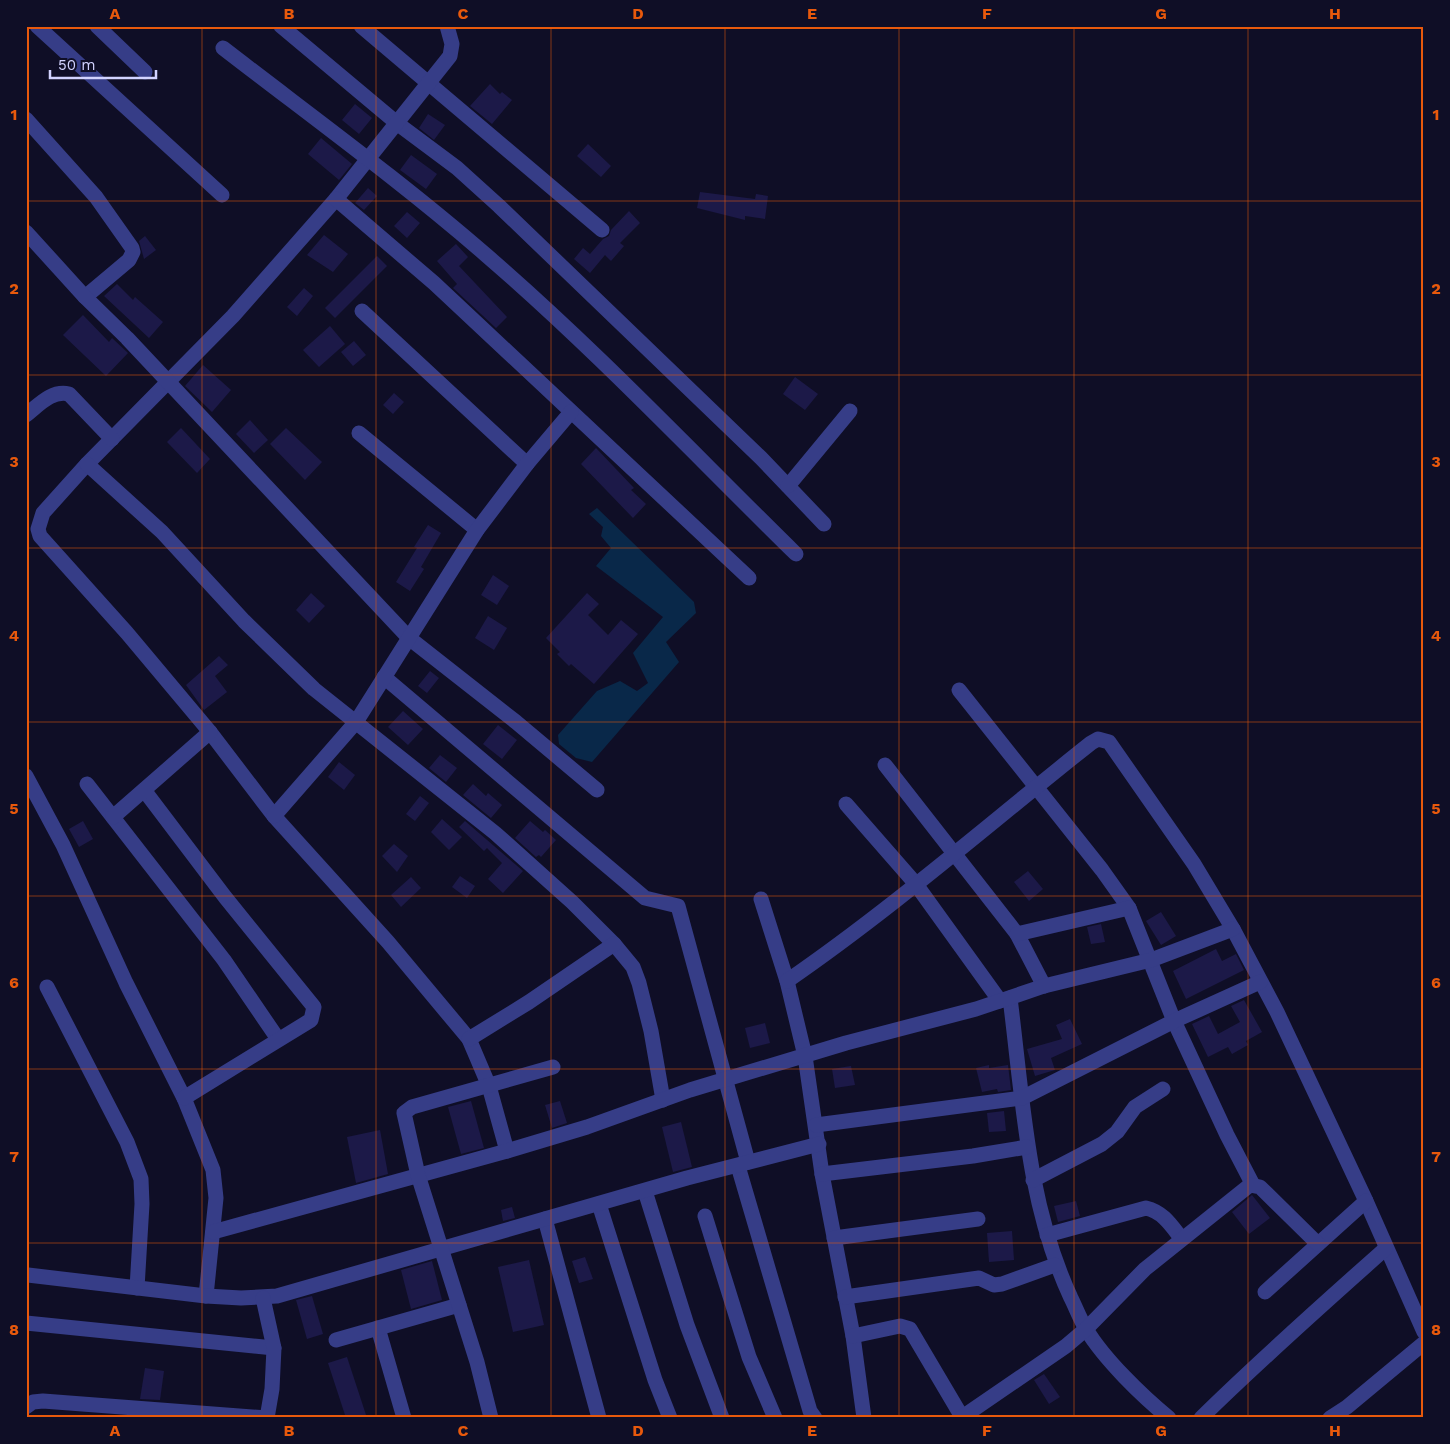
<svg xmlns="http://www.w3.org/2000/svg" width="1450" height="1444" font-family="'Work Sans',sans-serif">
<style>
.water{fill:#092849}
.building{fill:#1c1948}
.lines{fill:none;stroke-linecap:round;stroke-linejoin:round}
.street{stroke:#363d87;stroke-width:15}
.grid{fill:none;stroke:#e8590c;stroke-width:1;stroke-opacity:0.55}
.neatline{fill:none;stroke:#e8590c;stroke-width:2}
.grid-label{font-size:16px;text-anchor:middle;font-weight:bold;fill:#e8590c}
</style>
<rect width="100%" height="100%" fill="#0f0e26"/>
<!-- water -->
<path class="water" d="M597,508l97,94 2,11 -30,29 13,20 -87,100 -16,-4 -17,-14 -1,-9 39,-44 23,-10 17,10 11,-8 -15,-30 30,-36 -67,-51 15,-18 -10,-12 2,-9 -14,-13z"/>
<!-- building -->
<g class="building">
<path d="M490,84l10,10 2,-2 10,8 -20,24 -22,-18z"/>
<path d="M355,104l17,14 -13,16 -17,-14z"/>
<path d="M428,114l17,11 -11,15 -15,-12z"/>
<path d="M321,138l31,26 -13,16 -31,-26z"/>
<path d="M588,144l23,22 -10,11 -24,-21z"/>
<path d="M411,155l26,19 -11,15 -26,-19z"/>
<path d="M368,188l9,8 -13,14 -9,-7z"/>
<path d="M700,192l55,7 1,-5 12,2 -3,23 -20,-3v4l-48,-12z"/>
<path d="M629,211l11,12 -20,20 4,3 -13,15 -6,-6 -15,18 -16,-14 9,-11 7,6 13,-15 6,-3 2,-6z"/>
<path d="M407,212l13,11 -13,15 -13,-12z"/>
<path d="M324,235l24,19 -15,18 -26,-17z"/>
<path d="M145,236l11,14 -12,9 -5,-18z"/>
<path d="M456,244l12,13 -9,9 48,51 -11,11 -43,-40 4,-4 -20,-23z"/>
<path d="M377,256l10,10 -52,52 -10,-10z"/>
<path d="M117,284l16,16 2,-3 28,25 -14,16 -45,-42z"/>
<path d="M304,288l9,8 -16,20 -10,-9z"/>
<path d="M83,315l26,27 3,-4 16,15 -22,23 -43,-41z"/>
<path d="M330,326l15,18 -26,23 -16,-17z"/>
<path d="M354,341l12,14 -13,11 -12,-14z"/>
<path d="M203,365l28,25 -19,22 -27,-26z"/>
<path d="M795,377l23,17 -13,16 -22,-16z"/>
<path d="M394,393l10,9 -11,12 -10,-9z"/>
<path d="M250,420l18,20 -14,13 -18,-19z"/>
<path d="M181,428l29,31 -13,14 -30,-31z"/>
<path d="M286,428l36,34 -17,18 -35,-36z"/>
<path d="M596,448l38,40 -3,2 15,14 -13,14 -52,-54z"/>
<path d="M428,525l13,8 -20,34 3,2 -14,22 -14,-9 21,-34 -3,-1z"/>
<path d="M493,575l16,11 -12,19 -16,-10z"/>
<path d="M311,593l14,13 -16,17 -13,-13z"/>
<path d="M587,593l12,11 -11,11 20,20 13,-15 17,14 -44,50 -23,-20 -2,2 -12,-12 3,-2 -14,-14z"/>
<path d="M488,616l19,12 -13,22 -19,-12z"/>
<path d="M219,656l9,9 -13,11 12,16 -23,18 -18,-25z"/>
<path d="M430,671l9,7 -12,15 -9,-7z"/>
<path d="M403,711l20,18 -15,16 -20,-18z"/>
<path d="M498,725l19,15 -15,19 -19,-15z"/>
<path d="M440,755l17,13 -11,14 -17,-14z"/>
<path d="M339,762l16,13 -11,15 -16,-13z"/>
<path d="M473,784l13,12 2,-3 14,12 -11,13 -28,-23z"/>
<path d="M420,796l9,7 -14,18 -9,-7z"/>
<path d="M442,819l20,18 -13,13 -18,-18z"/>
<path d="M83,821l10,18 -14,8 -10,-18z"/>
<path d="M465,821l58,50 -20,22 -15,-14 14,-16 -15,-15 -3,3 -25,-24z"/>
<path d="M530,821l13,11 2,-2 11,10 -15,17 -2,-2 -3,2 -21,-19z"/>
<path d="M394,844l14,12 -11,16 -15,-16z"/>
<path d="M1028,871l15,18 -14,12 -15,-19z"/>
<path d="M460,876l15,10 -8,12 -15,-11z"/>
<path d="M411,877l10,11 -20,19 -10,-12z"/>
<path d="M1161,912l15,24 -15,9 -15,-24z"/>
<path d="M1101,924l4,18 -14,2 -4,-17z"/>
<path d="M1216,949l6,12 14,-7 8,16 -58,29 -13,-28z"/>
<path d="M1244,1000l18,32 -16,9 2,4 -16,9 -4,-7 -20,10 -16,-33 17,-8 9,18 22,-12 -9,-16z"/>
<path d="M1070,1019l12,25 -31,14 4,12 -20,6 -8,-27 35,-10 -6,-14z"/>
<path d="M765,1023l5,20 -20,5 -5,-20z"/>
<path d="M989,1065v3l19,-3 3,25 -13,2 -1,-3 -15,3 -6,-24z"/>
<path d="M851,1066l4,19 -20,3 -3,-19z"/>
<path d="M471,1101l13,47 -23,6 -13,-47z"/>
<path d="M560,1101l7,22 -15,5 -7,-23z"/>
<path d="M1004,1111l2,20 -17,1 -2,-19z"/>
<path d="M681,1122l11,45 -19,5 -11,-45z"/>
<path d="M380,1130l8,44 -32,9 -9,-46z"/>
<path d="M1252,1195l18,23 -21,16 -17,-22z"/>
<path d="M1076,1201l4,15 -22,6 -4,-16z"/>
<path d="M512,1207l3,11 -12,3 -2,-11z"/>
<path d="M1012,1231l2,29 -25,2 -2,-29z"/>
<path d="M585,1257l8,22 -14,4 -7,-22z"/>
<path d="M529,1260l15,65 -31,7 -15,-65z"/>
<path d="M432,1261l10,39 -31,9 -10,-39z"/>
<path d="M312,1296l11,38 -16,5 -11,-39z"/>
<path d="M347,1357l20,61h-21l-18,-55z"/>
<path d="M145,1368l19,3 -4,29 -20,-1z"/>
<path d="M1044,1374l16,23 -11,7 -15,-24z"/>
</g>
<g class="lines">
<!-- street -->
<g class="street">
<path d="M37,26l185,169"/>
<path d="M97,26l48,46"/>
<path d="M281,26l117,98 59,44 42,38 262,252 63,66"/>
<path d="M361,26l241,204"/>
<path d="M447,26l5,18 -2,12 -114,143 -103,117 -146,148 -44,49 -5,16 2,7 87,97 83,99 64,84 114,126 81,97 20,47 18,65"/>
<path d="M223,48c88,68 179,134 263,207 109,94 208,199 310,299"/>
<path d="M26,119l70,78 36,51 1,4 -4,8 -44,37"/>
<path d="M336,199l98,84 315,295"/>
<path d="M26,232l59,65 42,41 282,300 107,84 81,68"/>
<path d="M362,311l165,153"/>
<path d="M26,415c13,-10 25,-25 43,-21l43,45"/>
<path d="M359,433l118,97"/>
<path d="M87,464l75,68 82,89 70,68 181,144 77,69 42,42 19,23 6,16 12,48 12,69"/>
<path d="M788,486l62,-75"/>
<path d="M384,677l261,221 33,8 70,256"/>
<path d="M959,690l143,180 27,38 45,113 53,114 26,50"/>
<path d="M885,765l132,169 27,52"/>
<path d="M26,776l37,69 63,138 58,115 29,72 3,28 -10,98"/>
<path d="M87,784l137,176 54,79"/>
<path d="M144,790l81,107 89,110 -3,13 -127,78"/>
<path d="M846,804l69,79 85,118"/>
<path d="M274,816l82,-94 121,-192 50,-66 44,-52"/>
<path d="M113,817l97,-85"/>
<path d="M761,899l26,82 18,75 17,118 31,162 11,82"/>
<path d="M1017,934l112,-26"/>
<path d="M787,981c106,-73 203,-158 304,-238l7,-4 11,3 85,122 39,65 44,83 89,189 58,131"/>
<path d="M47,987l80,155 14,37 1,25 -5,84"/>
<path d="M1010,998c13,102 17,206 61,300 5,10 9,21 15,31 18,30 56,67 83,89"/>
<path d="M469,1039l60,-37 85,-58"/>
<path d="M816,1125l206,-27 152,-77 86,-39"/>
<path d="M738,1166l72,245 5,7"/>
<path d="M822,1174l151,-18 54,-9"/>
<path d="M1033,1180l69,-36 15,-12 18,-25 28,-18"/>
<path d="M645,1191l42,134 35,93"/>
<path d="M599,1204l56,176 15,38"/>
<path d="M705,1216l44,141 26,61"/>
<path d="M545,1219l54,199"/>
<path d="M213,1232l294,-81 80,-24 103,-37 156,-47 130,-34 68,-23 107,-26 82,-31"/>
<path d="M1047,1235l99,-27c17,4 25,17 35,30"/>
<path d="M834,1238l144,-19"/>
<path d="M28,1275l178,21 35,2 36,-2 410,-118 132,-34"/>
<path d="M1265,1292l101,-91"/>
<path d="M845,1297l134,-19 15,7 8,-1 53,-19"/>
<path d="M26,1323l248,25"/>
<path d="M378,1328l26,90"/>
<path d="M853,1336l47,-10 10,3 52,88"/>
<path d="M336,1340l123,-35"/>
<path d="M26,1407l7,-5 10,-1 224,17 5,-29 2,-41 -11,-50"/>
<path d="M491,1418l-14,-56 -59,-187 -14,-62 8,-6 141,-40"/>
<path d="M961,1418l105,-72 20,-17 59,-60 105,-84 10,2 58,57"/>
<path d="M1201,1418c59,-58 122,-114 184,-169"/>
<path d="M1330,1418l17,-11 77,-64"/>
</g>
</g>
<!-- grid -->
<path class="grid" d="M202,26v1392M376,26v1392M551,26v1392M725,26v1392M899,26v1392M1074,26v1392M1248,26v1392M26,201h1398M26,375h1398M26,548h1398M26,722h1398M26,896h1398M26,1069h1398M26,1243h1398"/>
<!-- border -->
<rect width="1450" height="1444" fill="none" stroke="#0f0e26" stroke-width="55"/>
<!-- scale -->
<path d="M50 70v8h106v-8" fill="none" stroke="#d2d3ff" stroke-width="2.5"/>
<text x="58" y="70" font-size="15" fill="#d2d3ff" stroke="#0f0e26" stroke-width="4" paint-order="stroke">50 m</text>
<rect x="28" y="28" width="1394" height="1388" class="neatline"/>
<g class="grid-label">
<text x="115" y="19">A</text>
<text x="289" y="19">B</text>
<text x="463" y="19">C</text>
<text x="638" y="19">D</text>
<text x="812" y="19">E</text>
<text x="987" y="19">F</text>
<text x="1161" y="19">G</text>
<text x="1335" y="19">H</text>
<text x="14" y="120">1</text>
<text x="1436" y="120">1</text>
<text x="14" y="294">2</text>
<text x="1436" y="294">2</text>
<text x="14" y="467">3</text>
<text x="1436" y="467">3</text>
<text x="14" y="641">4</text>
<text x="1436" y="641">4</text>
<text x="14" y="814">5</text>
<text x="1436" y="814">5</text>
<text x="14" y="988">6</text>
<text x="1436" y="988">6</text>
<text x="14" y="1162">7</text>
<text x="1436" y="1162">7</text>
<text x="14" y="1335">8</text>
<text x="1436" y="1335">8</text>
<text x="115" y="1436">A</text>
<text x="289" y="1436">B</text>
<text x="463" y="1436">C</text>
<text x="638" y="1436">D</text>
<text x="812" y="1436">E</text>
<text x="987" y="1436">F</text>
<text x="1161" y="1436">G</text>
<text x="1335" y="1436">H</text>
</g>
</svg>
